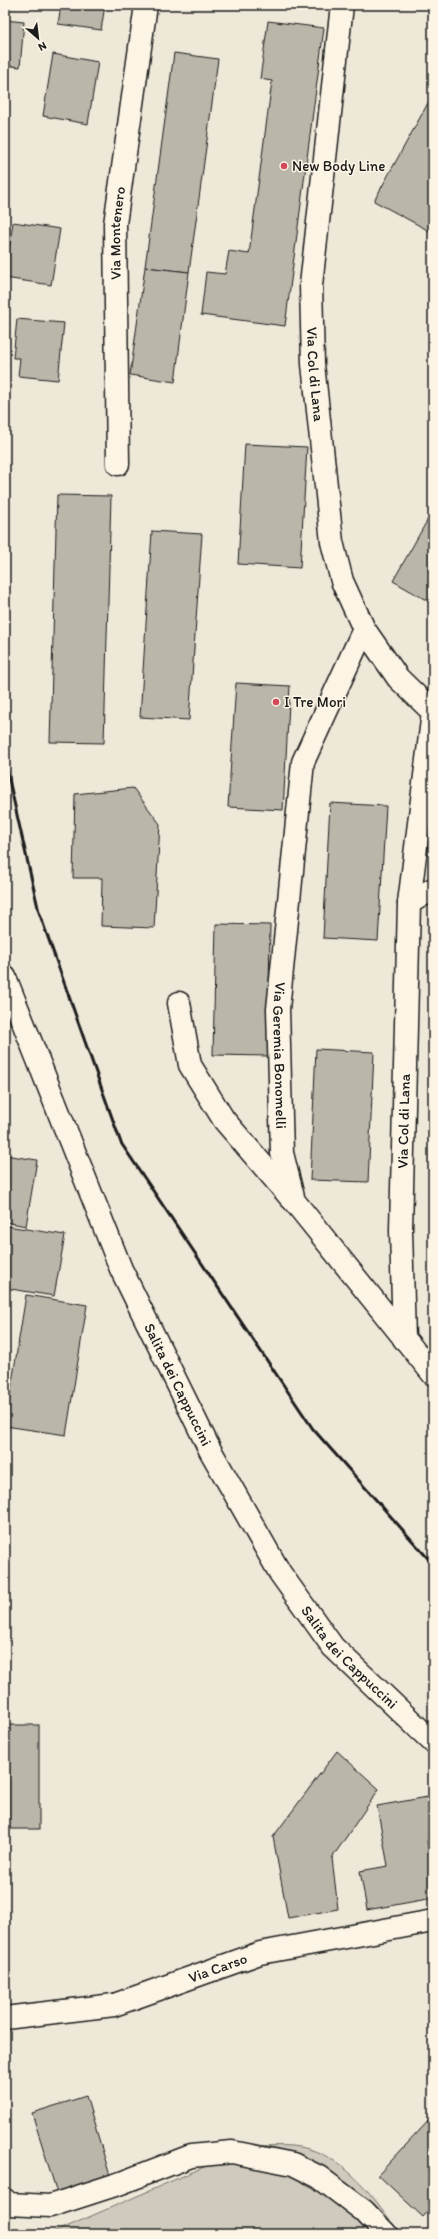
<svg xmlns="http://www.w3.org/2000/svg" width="438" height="2239" font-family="Itim,sans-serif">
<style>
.green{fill:#cfcabd;stroke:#76736c}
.building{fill:#bab6aa;stroke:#1c1c1c}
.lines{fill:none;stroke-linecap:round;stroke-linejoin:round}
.minor-casing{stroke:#1c1c1c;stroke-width:25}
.minor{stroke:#fcf5e5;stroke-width:22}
.rail{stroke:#1c1c1c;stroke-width:3}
.poi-dot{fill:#d1495b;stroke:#fcf5e5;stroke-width:1.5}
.labels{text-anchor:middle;stroke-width:3;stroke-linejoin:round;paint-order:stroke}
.poi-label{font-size:15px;fill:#1c1c1c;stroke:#fcf5e5;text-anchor:start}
.street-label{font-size:15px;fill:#1c1c1c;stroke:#fcf5e5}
</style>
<rect width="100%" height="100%" fill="#eee8d9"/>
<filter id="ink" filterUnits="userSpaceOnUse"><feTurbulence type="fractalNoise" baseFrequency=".025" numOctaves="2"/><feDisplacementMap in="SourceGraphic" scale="8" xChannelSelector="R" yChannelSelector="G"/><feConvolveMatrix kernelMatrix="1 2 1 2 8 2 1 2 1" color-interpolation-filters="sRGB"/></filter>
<g filter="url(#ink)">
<!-- green -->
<path class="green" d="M252,2146c13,0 27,-1 40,0 43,3 75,41 98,74l-24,14h-316z"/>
<!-- building -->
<g class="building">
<path d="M5,5h11v2z"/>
<path d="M61,5h44l-4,25 -43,-6z"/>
<path d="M5,20l19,2 -4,45 -15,-2z"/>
<path d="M268,21l56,7 -39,298 -84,-11 5,-43 19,2 4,-23 20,3 23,-173 -12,-2z"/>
<path d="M174,53l44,6 -29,213 -44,-5z"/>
<path d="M53,54l45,8 -10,62 -45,-8z"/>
<path d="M433,94v139l-59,-32z"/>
<path d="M13,222l47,7 -9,56 -46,-7z"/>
<path d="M145,267l44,5 -14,110 -45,-7z"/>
<path d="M17,319l47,4 -6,57 -40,-4 2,-18h-7z"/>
<path d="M245,444l62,3 -7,121 -62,-4z"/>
<path d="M57,495l54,1 -7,247 -54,-1z"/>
<path d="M432,512l1,1v91l-40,-23z"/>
<path d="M152,531l50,3 -13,186 -49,-3z"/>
<path d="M236,683l54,3 -7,124 -55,-3z"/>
<path d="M133,788l27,36 -6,104 -53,-2 1,-48h-29l2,-84z"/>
<path d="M330,803l56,3 -8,135 -55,-3z"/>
<path d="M216,924l54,1 -2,131 -55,-1z"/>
<path d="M316,1049l58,3 -6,130 -58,-2z"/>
<path d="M5,1155l32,5 -11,66 -21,-4z"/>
<path d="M7,1226l58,9 -11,61 -49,-8v-50z"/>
<path d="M26,1295l61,10 -21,130 -61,-9z"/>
<rect x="5" y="1725" width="34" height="104"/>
<path d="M337,1751l42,38 -47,69 6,51 -50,9 -15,-81z"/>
<path d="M433,1796v44l-6,1 6,35v22l-66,12 -7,-39 28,-5 -11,-60z"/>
<path d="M86,2096l25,83 -53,17 -26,-83z"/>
<path d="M433,2116v90l-10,11 -45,-42z"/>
</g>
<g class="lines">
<defs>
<g id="minor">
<path id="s1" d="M342,5l-31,280 2,79 19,178 10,39 22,48 34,49 35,34"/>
<path id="s2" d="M118,464l-3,-240 31,-219"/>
<path id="s3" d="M364,629l-61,133 -25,247 4,144 12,48 139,173"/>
<path d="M409,903l24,-191"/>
<path id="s4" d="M5,977l116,292 89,181 70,123 53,74 100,95"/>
<path d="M179,1003l11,62 34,55 67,78"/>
<path id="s5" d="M404,1339l-3,-109 8,-327 24,-14"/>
<path id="s6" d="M5,2018l109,-13 146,-52 173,-32"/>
<path d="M5,2200l3,4 42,2 71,-23 70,-27 41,-4 61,12 26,13 45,34 22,23"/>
</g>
</defs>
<!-- minor casing -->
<use href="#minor" class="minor-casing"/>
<!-- minor -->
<use href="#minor" class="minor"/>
<!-- rail -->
<path class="rail" d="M5,762l34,150 82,231 192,286 120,135"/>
</g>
</g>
<!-- markers -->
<g class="poi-dot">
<circle cx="284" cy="166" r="4"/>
<circle cx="276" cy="702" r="4"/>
</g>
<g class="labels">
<!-- poi labels -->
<g class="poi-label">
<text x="292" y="171">New Body Line</text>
<text x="284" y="707">I Tre Mori</text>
</g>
<!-- street labels -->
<g class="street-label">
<text dy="5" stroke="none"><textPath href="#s2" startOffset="231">Via Montenero</textPath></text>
<text dy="5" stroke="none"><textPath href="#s1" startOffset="371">Via Col di Lana</textPath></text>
<text dy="5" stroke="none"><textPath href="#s3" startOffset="441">Via Geremia Bonomelli</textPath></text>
<text dy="5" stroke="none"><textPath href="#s5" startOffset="218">Via Col di Lana</textPath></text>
<text dy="5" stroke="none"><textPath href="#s4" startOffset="443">Salita dei Cappuccini</textPath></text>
<text dy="5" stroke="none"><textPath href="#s4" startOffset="767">Salita dei Cappuccini</textPath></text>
<text dy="5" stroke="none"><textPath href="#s6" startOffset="220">Via Carso</textPath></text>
</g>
</g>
<!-- margin -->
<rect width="438" height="2239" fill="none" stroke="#fcf5e5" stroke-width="20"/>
<rect x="10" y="10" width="418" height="2219" fill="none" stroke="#1c1c1c" stroke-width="1.5" filter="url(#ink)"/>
<!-- north arrow -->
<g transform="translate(38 38) rotate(152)" stroke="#fcf5e5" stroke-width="3" paint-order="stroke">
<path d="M0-3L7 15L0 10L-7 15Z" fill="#1c1c1c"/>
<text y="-6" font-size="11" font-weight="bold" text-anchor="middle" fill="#1c1c1c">N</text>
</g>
</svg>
